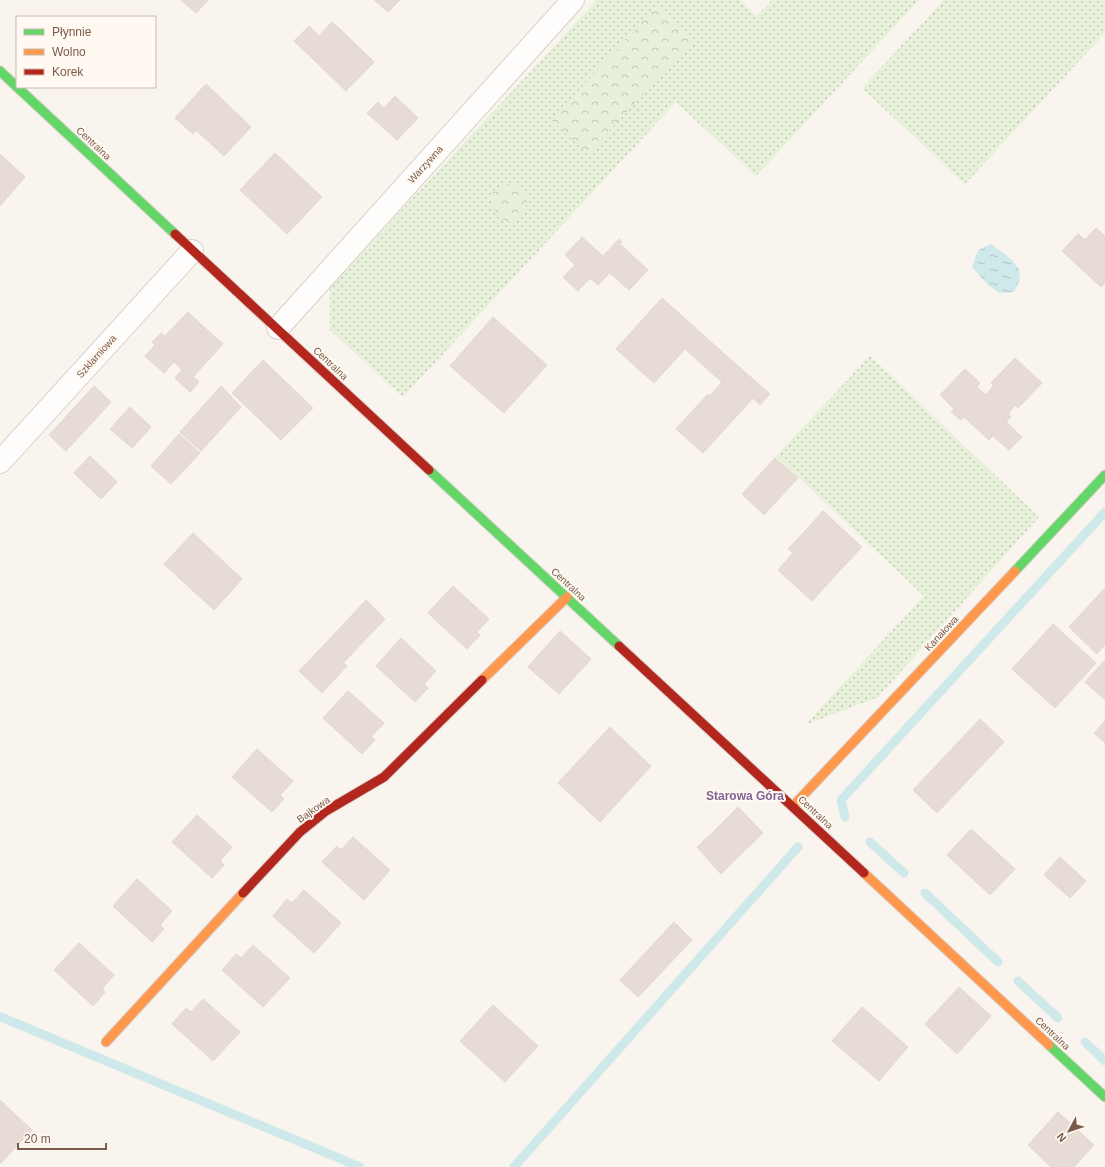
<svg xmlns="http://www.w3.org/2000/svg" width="1105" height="1167" font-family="Helvetica,sans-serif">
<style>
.grass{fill:url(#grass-dots)}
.forest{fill:url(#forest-crowns)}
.water{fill:url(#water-ripples)}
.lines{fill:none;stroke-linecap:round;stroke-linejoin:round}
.stream{stroke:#cfe9ea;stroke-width:9}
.building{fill:#e6dcd5;stroke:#e3d7d0}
.street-casing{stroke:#d8d0ca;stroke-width:24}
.fast-casing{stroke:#d9d0ca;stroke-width:11}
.slow-casing{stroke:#d9d0ca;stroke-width:11}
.jam-casing{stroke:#d9d0ca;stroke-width:11}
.street{stroke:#fefdfc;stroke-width:22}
.fast{stroke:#63d668;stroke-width:9}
.slow{stroke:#ff974d;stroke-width:9}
.jam{stroke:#b3261e;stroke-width:9}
.labels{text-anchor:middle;stroke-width:4;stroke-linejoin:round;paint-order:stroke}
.street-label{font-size:10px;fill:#7a5a4b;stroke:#fff9f1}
.quarter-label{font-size:12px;font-weight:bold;fill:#826496;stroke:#fff9f1}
</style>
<defs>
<pattern id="grass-dots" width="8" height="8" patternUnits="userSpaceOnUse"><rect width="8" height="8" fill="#e7f0d9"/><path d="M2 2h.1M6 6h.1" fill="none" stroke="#c0c5b2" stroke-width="1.8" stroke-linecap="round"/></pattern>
<pattern id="forest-crowns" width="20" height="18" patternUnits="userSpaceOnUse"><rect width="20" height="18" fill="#e7f0d9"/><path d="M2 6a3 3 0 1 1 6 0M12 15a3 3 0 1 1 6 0" fill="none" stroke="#c0c5b2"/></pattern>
<pattern id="water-ripples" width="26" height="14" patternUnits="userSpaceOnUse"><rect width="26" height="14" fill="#cfe9ea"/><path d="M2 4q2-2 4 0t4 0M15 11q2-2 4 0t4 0" fill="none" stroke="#adc0c0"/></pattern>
</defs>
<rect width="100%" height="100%" fill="#f9f4ee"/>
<!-- grass -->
<g class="grass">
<path d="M597,0h142l18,16 15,-16h147l-163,176 -80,-74 -273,295 -73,-67v-43z"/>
<path d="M944,0h161v33l-140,151 -103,-96z"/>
<path d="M870,356l169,161 -161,180 -73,28 119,-129 -148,-140z"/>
</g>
<!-- forest -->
<g class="forest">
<path d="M656,7l36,34 -104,113 -37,-34z"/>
<path d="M512,182l16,14 -4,20 -17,8 -16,-18 2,-15z"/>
</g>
<!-- water -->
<path class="water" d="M991,244c10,8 30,19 29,33 0,5 -4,10 -6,15l-14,1 -12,-8 -16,-18 6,-17z"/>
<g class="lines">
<!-- stream -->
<g class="stream">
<path d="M845,817l-4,-17 264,-288"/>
<path d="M870,842l34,31"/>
<path d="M925,893l73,69"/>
<path d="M1018,981l40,37"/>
<path d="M1,1017l359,150"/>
<path d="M1085,1042l20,19"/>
<path d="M514,1167l284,-320"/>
</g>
</g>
<!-- building -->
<g class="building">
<path d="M181,0h27l-12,13z"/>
<path d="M374,0h26l-12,12z"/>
<path d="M332,22l10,9 -28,29 -20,-19 15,-15 10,10z"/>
<path d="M342,31l32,31 -28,29 -32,-31z"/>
<path d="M206,84l45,43 -27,29 -28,-26 -3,4 -18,-16z"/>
<path d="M395,96l23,22 -21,22 -30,-27 11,-11 6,6z"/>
<path d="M275,153l47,44 -35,37 -47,-44z"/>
<path d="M0,154l25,23 -25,29z"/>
<path d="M1096,228l9,8v47l-4,4 -39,-36 16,-17 7,6z"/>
<path d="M582,237l33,30 -17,18 -8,-7 -12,13 -15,-14 12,-12 -10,-10z"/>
<path d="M619,239l3,3 -2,2 28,26 -19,20 -19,-17 5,-6 -12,-11z"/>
<path d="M662,298l68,61 -15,17 -30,-27 -31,34 -38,-34z"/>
<path d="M188,312l17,16 -41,45 -19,-17 10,-11 -3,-3 9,-9 4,3z"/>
<path d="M493,317l54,48 -43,48 -54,-47z"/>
<path d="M205,328l18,16 -30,33 6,5 -9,10 -15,-14 7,-8 -8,-8z"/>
<path d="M1015,358l27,25 -24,25 -3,-3 -7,9 3,3 -5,5 16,15 -13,13 -16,-14 -4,4 -25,-23 -3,3 -10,-8 3,-3 -14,-14 25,-26 15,14 -3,4 9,8 8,-10 -3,-2z"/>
<path d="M730,359l40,35 -10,11 -7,-7 -50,55 -27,-24 32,-35 2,2 12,-14 -7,-6z"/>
<path d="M263,360l50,48 -32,32 -49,-47z"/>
<path d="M94,386l17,16 -45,49 -17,-16z"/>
<path d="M221,386l20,21 -40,44 -21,-19z"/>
<path d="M130,407l21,20 -19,21 -22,-19z"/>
<path d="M179,434l21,19 -29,31 -20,-18z"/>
<path d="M90,456l27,26 -16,17 -27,-26z"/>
<path d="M775,458l23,20 -34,37 -22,-21z"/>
<path d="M823,511l39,36 -19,20 -38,-36z"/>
<path d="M805,531l38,36 -31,34 -34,-31 15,-17 -5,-4z"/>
<path d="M193,533l49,46 -28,31 -50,-46z"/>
<path d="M453,586l36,33 -12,13 3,3 -13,14 -39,-36z"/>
<path d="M1105,588v57l-8,9 -28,-27z"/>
<path d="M366,600l19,19 -41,43 -19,-18z"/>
<path d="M1053,624l43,39 -41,45 -43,-39z"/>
<path d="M560,631l31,28 -32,35 -31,-27z"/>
<path d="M401,638l35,33 -12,13 4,4 -13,14 -39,-36z"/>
<path d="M325,644l22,22 -25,27 -23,-22z"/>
<path d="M1105,660v40l-20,-18z"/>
<path d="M348,691l36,32 -13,14 4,3 -13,14 -39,-36z"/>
<path d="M980,719l24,23 -67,71 -24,-23z"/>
<path d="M1105,721v22l-11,-10z"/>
<path d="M610,727l41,39 -51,56 -42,-39z"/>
<path d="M257,749l36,32 -13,14 4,4 -12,13 -40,-35z"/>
<path d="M738,807l25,26 -26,25 -24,-26z"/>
<path d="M197,815l35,32 -12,14 4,4 -12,13 -40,-36z"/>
<path d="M971,829l44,40 -25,26 -43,-40z"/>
<path d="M713,832l24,26 -16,16 -24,-27z"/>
<path d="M353,837l37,33 -26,30 -42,-38 15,-16 4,4z"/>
<path d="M1060,857l26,24 -16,17 -26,-23z"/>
<path d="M137,879l35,32 -12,14 4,4 -12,13 -39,-36z"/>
<path d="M304,890l37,33 -27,30 -41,-37 14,-17 5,4z"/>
<path d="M674,922l18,18 -54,57 -18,-17z"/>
<path d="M79,943l35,32 -12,14 3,3 -12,14 -39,-36z"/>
<path d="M253,945l37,33 -27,29 -41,-37 14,-16 5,4z"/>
<path d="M959,987l32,29 -34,38 -32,-30z"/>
<path d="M203,999l37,33 -27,29 -41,-37 14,-16 5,4z"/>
<path d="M493,1005l45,41 -33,36 -45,-41z"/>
<path d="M862,1007l46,40 -29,34 -47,-40z"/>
<path d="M0,1100l32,30 -32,34z"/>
<path d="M1058,1112l36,33 -20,22h-23l-23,-22z"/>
</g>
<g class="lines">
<defs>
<g id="street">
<path d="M278,328l295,-328"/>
<path d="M0,462l192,-211"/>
</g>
<g id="fast">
<path d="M0,71l17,16"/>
<path d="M17,87l158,147"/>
<path d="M429,470l190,176"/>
<path d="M1015,571l90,-96"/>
<path d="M1049,1045l56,52"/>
</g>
<g id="slow">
<path d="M482,680l85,-83"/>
<path d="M793,806l222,-235"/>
<path d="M864,873l185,172"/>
<path d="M106,1042l137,-149"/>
</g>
<g id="jam">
<path d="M175,234l254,236"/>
<path d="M619,646l245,227"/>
<path d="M243,893l57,-61 26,-21 58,-34 98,-97"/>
</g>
</defs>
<!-- street casing -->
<use href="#street" class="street-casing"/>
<!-- fast casing -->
<use href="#fast" class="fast-casing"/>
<!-- slow casing -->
<use href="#slow" class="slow-casing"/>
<!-- jam casing -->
<use href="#jam" class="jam-casing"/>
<!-- street -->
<use href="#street" class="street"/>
<!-- fast -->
<use href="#fast" class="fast"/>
<!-- slow -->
<use href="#slow" class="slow"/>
<!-- jam -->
<use href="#jam" class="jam"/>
</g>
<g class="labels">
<!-- street labels -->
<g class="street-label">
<text transform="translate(94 143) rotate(43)" y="4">Centralna</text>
<text transform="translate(425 164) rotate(-48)" y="4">Warzywna</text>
<text transform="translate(96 356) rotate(-48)" y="4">Szklarniowa</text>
<text transform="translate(331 363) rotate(43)" y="4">Centralna</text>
<text transform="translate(569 584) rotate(43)" y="4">Centralna</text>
<text transform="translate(941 633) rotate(-47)" y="4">Kanałowa</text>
<text transform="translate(313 809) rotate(-36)" y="4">Bajkowa</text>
<text transform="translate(816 812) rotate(43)" y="4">Centralna</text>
<text transform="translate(1053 1033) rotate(43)" y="4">Centralna</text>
</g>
<!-- quarter labels -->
<g class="quarter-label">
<text x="745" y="800">Starowa Góra</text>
</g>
</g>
<!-- legend -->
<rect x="16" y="16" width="140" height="72" fill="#fff9f1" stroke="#cab9af"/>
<rect x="24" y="29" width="20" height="6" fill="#63d668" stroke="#cab9af"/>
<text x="52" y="36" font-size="12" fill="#7a5a4b">Płynnie</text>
<rect x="24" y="49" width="20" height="6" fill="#ff974d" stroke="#cab9af"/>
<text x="52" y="56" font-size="12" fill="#7a5a4b">Wolno</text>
<rect x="24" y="69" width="20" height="6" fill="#b3261e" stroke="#cab9af"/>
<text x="52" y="76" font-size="12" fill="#7a5a4b">Korek</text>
<!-- north arrow -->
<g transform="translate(1069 1131) rotate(230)" stroke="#fff9f1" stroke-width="3" paint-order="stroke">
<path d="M0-3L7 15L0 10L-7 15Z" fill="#7a5a4b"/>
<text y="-6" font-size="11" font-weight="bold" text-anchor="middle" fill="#7a5a4b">N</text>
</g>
<!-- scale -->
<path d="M18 1143v6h88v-6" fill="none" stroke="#7a5a4b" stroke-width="2"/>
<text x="24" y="1143" font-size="12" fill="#7a5a4b" stroke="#fff9f1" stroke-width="3" paint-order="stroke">20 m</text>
</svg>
